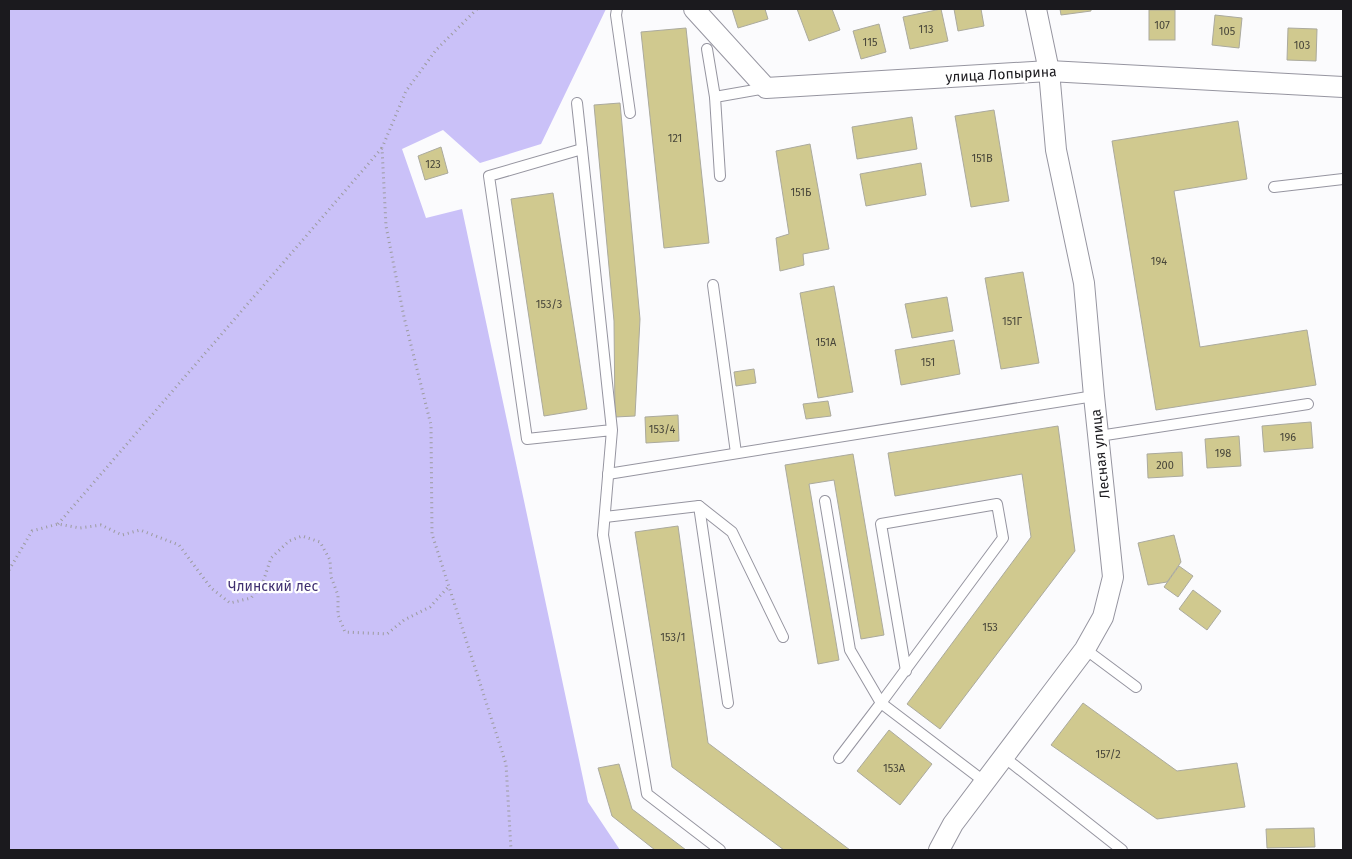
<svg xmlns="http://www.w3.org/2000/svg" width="1352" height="859" font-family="'Fira Sans',sans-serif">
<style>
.forest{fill:#cac1f8}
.building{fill:#d0c98f;stroke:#abaa9e}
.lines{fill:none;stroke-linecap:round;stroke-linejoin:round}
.service-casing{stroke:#9695a0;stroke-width:12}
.minor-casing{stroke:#9695a0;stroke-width:22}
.path{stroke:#9c9b9e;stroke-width:3;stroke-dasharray:1 4;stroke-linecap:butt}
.service{stroke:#fff;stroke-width:10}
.minor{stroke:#fff;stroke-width:20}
.labels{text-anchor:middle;stroke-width:4.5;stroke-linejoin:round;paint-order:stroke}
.number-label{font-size:11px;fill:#48463a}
.street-label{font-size:14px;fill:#1b1a1e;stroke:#fff}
.park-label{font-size:14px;fill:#403070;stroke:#fff}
</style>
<rect width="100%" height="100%" fill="#fbfbfd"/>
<!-- forest -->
<path class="forest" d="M9,9h597l-65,135 -61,19 -37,-33 -41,19 24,69 36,-9 126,593 32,48h-611z"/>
<!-- building -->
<g class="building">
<path d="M732,9h33l3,10 -30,9z"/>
<path d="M797,9h35l8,21 -31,11z"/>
<path d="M941,9l7,32 -38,8 -7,-32z"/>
<path d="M954,9h27l3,17 -26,5z"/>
<path d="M1060,9h31v2l-30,4z"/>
<rect x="1149" y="10" width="26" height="30"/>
<path d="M1215,15l27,3 -3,30 -27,-3z"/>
<path d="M879,24l7,28 -25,7 -8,-28z"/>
<path d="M686,28l23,215 -45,5 -23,-216z"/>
<path d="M1288,28l29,1 -1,32 -29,-1z"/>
<path d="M620,103l20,216 -5,97 -20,1 -1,-96 -20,-216z"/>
<path d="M994,110l15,91 -38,6 -16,-91z"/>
<path d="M912,117l5,32 -60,10 -5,-32z"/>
<path d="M1238,121l9,58 -73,12 26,156 107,-17 9,55 -160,25 -44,-269z"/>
<path d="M810,144l19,105 -26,5 1,11 -24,6 -4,-33 13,-4 -13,-83z"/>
<path d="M441,147l7,26 -23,7 -7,-24z"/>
<path d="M921,163l5,32 -60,11 -6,-32z"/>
<path d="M553,193l34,216 -43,7 -33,-217z"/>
<path d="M1023,272l16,91 -38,6 -16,-91z"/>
<path d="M834,286l19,106 -35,6 -18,-105z"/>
<path d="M947,297l6,34 -41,7 -7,-34z"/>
<path d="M954,340l6,34 -59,11 -6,-35z"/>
<path d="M754,369l2,14 -20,3 -2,-14z"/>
<path d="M828,401l3,15 -25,3 -3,-15z"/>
<path d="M678,415l1,26 -33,2 -1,-26z"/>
<path d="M1311,422l2,26 -49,4 -2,-26z"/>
<path d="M1058,426l17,125 -135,178 -33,-25 124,-167 -9,-63 -127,22 -7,-43z"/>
<path d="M1239,436l2,30 -34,2 -2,-29z"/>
<path d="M1182,452l1,24 -35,2 -1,-24z"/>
<path d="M853,454l31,181 -23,4 -27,-159 -25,4 30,176 -21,4 -33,-199z"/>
<path d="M678,526l30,217 142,107h-66l-112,-83 -37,-235z"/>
<path d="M1174,535l7,27 -14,20 -19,3 -10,-42z"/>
<path d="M1179,566l14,10 -15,21 -14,-10z"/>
<path d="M1193,590l28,21 -14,19 -28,-21z"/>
<path d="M1083,703l94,68 60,-8 8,44 -88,12 -106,-74z"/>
<path d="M889,730l43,34 -32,41 -43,-34z"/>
<path d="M619,764l13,45 54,41h-31l-43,-34 -14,-48z"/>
<path d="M1314,828l1,19 -48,1 -1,-19z"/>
</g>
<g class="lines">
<defs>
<g id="service">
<path d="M617,9l-1,6 14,98"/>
<path d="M707,49l8,48"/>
<path d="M577,103l5,46"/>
<path d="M720,176l-5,-79 51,-9"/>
<path d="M1274,187l69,-8"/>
<path d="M713,285l23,168"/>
<path d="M612,430l-85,9 -38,-263 93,-27 30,281 -9,105 44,259 73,56"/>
<path d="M1099,436l209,-32"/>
<path d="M608,474l486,-78"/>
<path d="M825,501l25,149 31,53 -42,55"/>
<path d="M699,506l29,197"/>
<path d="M605,517l94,-11 33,26 51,105"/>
<path d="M1085,649l51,38"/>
<path d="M906,671l-25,-147 116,-20 6,34 -122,165 104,79"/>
<path d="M1004,757l118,93"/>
</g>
<g id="minor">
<path d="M694,9l72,79 283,-17 294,16"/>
<path d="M939,850l14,-26 132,-175 18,-32 10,-40 -19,-181 -10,-113 -28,-133 -7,-79 -13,-62"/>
</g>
</defs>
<!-- service casing -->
<use href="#service" class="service-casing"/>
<!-- minor casing -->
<use href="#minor" class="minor-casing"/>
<!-- path -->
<g class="path">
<path d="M477,9l-41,41 -30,41 -24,57 4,78 18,91 27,108 1,109 74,230 5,86"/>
<path d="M58,524l324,-376"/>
<path d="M9,570l23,-39 26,-7 22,4 21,-3 21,10 18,-5 39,15 32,43 19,15 21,-5 12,-16 8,-24 18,-17 13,-5 18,6 10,18 1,17 7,18v20l7,17 42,2 17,-14 26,-13 19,-21"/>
</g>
<!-- service -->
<use href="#service" class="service"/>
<!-- minor -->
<use href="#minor" class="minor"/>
</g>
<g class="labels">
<!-- number labels -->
<g class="number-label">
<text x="1162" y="29">107</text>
<text x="926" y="33">113</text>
<text x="1227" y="35">105</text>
<text x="870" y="46">115</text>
<text x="1302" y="49">103</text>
<text x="675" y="142">121</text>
<text x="982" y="162">151В</text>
<text x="433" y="168">123</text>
<text x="801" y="196">151Б</text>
<text x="1159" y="265">194</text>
<text x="549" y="308">153/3</text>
<text x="1012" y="325">151Г</text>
<text x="826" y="346">151А</text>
<text x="928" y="366">151</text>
<text x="662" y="433">153/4</text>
<text x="1288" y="441">196</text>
<text x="1223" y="457">198</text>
<text x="1165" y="469">200</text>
<text x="990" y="631">153</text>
<text x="673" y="641">153/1</text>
<text x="1108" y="758">157/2</text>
<text x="894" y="772">153А</text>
</g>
<!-- street labels -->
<g class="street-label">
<text transform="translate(1001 74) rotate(-3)" y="5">улица Лопырина</text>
<text transform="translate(1100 454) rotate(-96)" y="5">Лесная улица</text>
</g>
<!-- park labels -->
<g class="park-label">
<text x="273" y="591">Члинский лес</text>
</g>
</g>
<!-- border -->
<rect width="1352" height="859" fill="none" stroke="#1b1a1e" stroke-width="20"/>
</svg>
